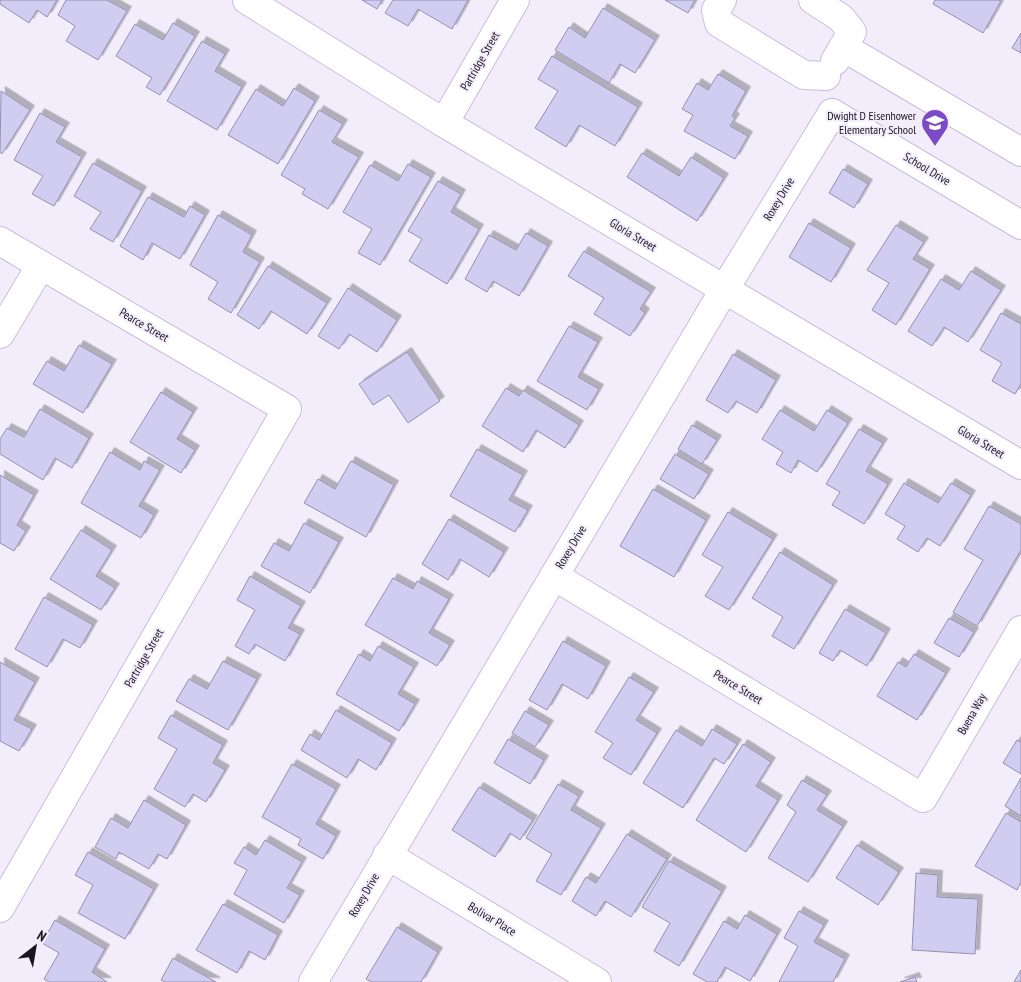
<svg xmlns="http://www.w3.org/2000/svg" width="1021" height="982" font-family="'PT Sans Narrow',sans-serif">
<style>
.building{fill:#d1cdf1;stroke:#938fb0;filter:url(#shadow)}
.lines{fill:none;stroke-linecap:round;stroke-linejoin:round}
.minor-casing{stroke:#cbbbdc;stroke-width:30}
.minor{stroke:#fff;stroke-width:28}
.labels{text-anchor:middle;stroke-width:4;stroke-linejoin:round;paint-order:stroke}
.street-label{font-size:12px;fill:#1b1521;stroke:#f3edfb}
.poi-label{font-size:12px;fill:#1b1521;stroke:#f3edfb;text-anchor:end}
</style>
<defs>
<filter id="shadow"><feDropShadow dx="4.5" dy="-4.5" stdDeviation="0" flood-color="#0004"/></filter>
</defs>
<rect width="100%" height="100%" fill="#f3edfb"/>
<!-- building -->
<g class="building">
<path d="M0,0h57l-10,17 -10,-7 -8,13 -29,-19z"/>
<path d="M66,0h41l20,11 -29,49 -32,-19 9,-15 -17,-11z"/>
<path d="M362,0h20l-5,9z"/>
<path d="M393,0h75l-16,29 -34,-20 -10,17 -23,-13z"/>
<path d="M665,0h30l-7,13z"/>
<path d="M935,0h63l3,1 -18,32 -50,-29z"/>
<path d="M603,8l52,32 -20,33 -15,-9 -11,19 -54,-33 14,-23 16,11z"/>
<path d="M173,23l22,13 -35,59 -14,-8 6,-9 -36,-22 19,-32 28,16z"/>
<path d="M1021,33v20l-9,-5z"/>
<path d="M202,41l23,13 -10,17 27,16 -25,43 -50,-29z"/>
<path d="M552,56l86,51 -23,39 -36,-21 -13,22 -31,-19 23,-37 -20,-12z"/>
<path d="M718,74l28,17 -14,25 3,2 -5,8 18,10 -13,23 -51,-28 9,-16 -11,-6 15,-26 11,7z"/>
<path d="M294,88l21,13 -37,63 -50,-29 28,-46 27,17z"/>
<path d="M1,91l29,19 -28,44 -2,-2z"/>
<path d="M319,110l24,14 -11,18 27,15 -31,52 -26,-15 3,-5 -24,-14z"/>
<path d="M40,113l25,14 -9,15 26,15 -28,49 -22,-12 11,-18 -29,-16z"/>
<path d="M642,153l37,23 12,-19 33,21 -27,43 -70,-44z"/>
<path d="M93,163l49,28 -29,51 -23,-13 11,-17 -27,-16z"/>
<path d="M408,164l23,13 -51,88 -22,-12 14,-24 -29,-17 27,-47 28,16z"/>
<path d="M843,169l25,15 -14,24 -25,-15z"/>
<path d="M438,181l23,13 -10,18 28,17 -32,55 -38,-23 13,-22 -14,-8z"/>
<path d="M148,197l36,20 6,-11 15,9 -25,44 -28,-16 -9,17 -23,-14z"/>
<path d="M218,215l34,20 -9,17 17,10 -29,51 -23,-14 10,-17 -28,-17z"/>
<path d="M809,223l42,25 -20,34 -42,-25z"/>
<path d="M896,225l28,17 -11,17 17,10 -34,56 -24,-15 17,-27 -22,-13z"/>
<path d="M526,233l22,13 -29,50 -26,-15 -6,11 -22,-13 24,-44 27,15z"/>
<path d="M584,251l67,41 -11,17 5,4 -15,23 -36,-22 10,-16 -36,-22z"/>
<path d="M268,266l59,37 -20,31 -36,-23 -12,18 -22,-14z"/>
<path d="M971,271l30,19 -33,52 -24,-15 -12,19 -24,-15 33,-52 18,11z"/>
<path d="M348,288l49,32 -20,32 -28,-18 -10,15 -21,-13z"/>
<path d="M1001,313l20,11v60l-6,10 -23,-13 10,-18 -22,-13z"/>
<path d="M569,326l29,16 -20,35 21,12 -12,21 -50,-29z"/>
<path d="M79,345l33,19 -29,49 -50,-29 14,-23 17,10z"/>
<path d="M407,352l33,49 -32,22 -19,-28 -16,10 -14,-21z"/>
<path d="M733,354l43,26 -19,33 -21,-12 -8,12 -22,-13z"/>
<path d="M506,388l13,8 4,-6 56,35 -14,23 -29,-18 -13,22 -41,-26z"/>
<path d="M161,392l32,20 -16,27 18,11 -14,23 -51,-31z"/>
<path d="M40,409l49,29 -17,30 -17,-10 -12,22 -43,-26v-15l7,-11 17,9z"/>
<path d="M780,410l34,21 13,-21 21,13 -31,49 -19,-12 -7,13 -15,-9 7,-12 -21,-13z"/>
<path d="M692,425l25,15 -15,24 -24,-15z"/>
<path d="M859,429l24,14 -17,28 22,13 -24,40 -32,-19 8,-13 -14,-8z"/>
<path d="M477,449l46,26 -14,25 19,10 -13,22 -65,-36z"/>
<path d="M110,452l30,18 4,-9 16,9 -21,36 15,9 -13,23 -60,-35z"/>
<path d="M675,454l34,20 -15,25 -34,-20z"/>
<path d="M351,461l43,24 -28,52 -62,-34 14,-24 17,10z"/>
<path d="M0,475l34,20 -17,30 9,6 -12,20 -14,-8z"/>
<path d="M904,483l34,20 13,-20 20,12 -31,51 -13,-8 -9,14 -21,-13 8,-13 -20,-12z"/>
<path d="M653,489l53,31 -32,57 -54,-31z"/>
<path d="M989,506l32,18v26l-44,76 -24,-14 30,-52 -19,-11z"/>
<path d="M728,512l45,27 -44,71 -24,-14 18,-29 -21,-12z"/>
<path d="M449,519l55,33 -15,25 -29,-18 -12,21 -26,-16z"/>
<path d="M304,523l35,19 -29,51 -49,-27 13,-23 15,8z"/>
<path d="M81,530l31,20 -16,26 19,12 -14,22 -51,-31z"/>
<path d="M780,552l53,33 -39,64 -22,-13 11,-19 -31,-19z"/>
<path d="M250,576l51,30 -13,22 12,6 -15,27 -30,-17 -6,10 -14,-8 20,-36 -18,-10z"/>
<path d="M393,578l20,11 4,-8 32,18 -20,34 21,12 -13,21 -72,-41z"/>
<path d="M44,597l49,28 -13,23 -17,-9 -16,28 -32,-18z"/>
<path d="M845,609l41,24 -19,33 -27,-16 -7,11 -14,-8z"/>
<path d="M949,618l25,14 -15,25 -25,-14z"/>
<path d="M563,641l43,25 -18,33 -26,-15 -15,26 -18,-10z"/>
<path d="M378,646l36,21 -16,27 17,10 -16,27 -63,-37 23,-40 11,7z"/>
<path d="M914,654l32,19 -29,47 -40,-24 21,-34 8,5z"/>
<path d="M223,661l34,18 -29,51 -52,-29 13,-22 18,10z"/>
<path d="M0,662l35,20 -21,38 18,9 -13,22 -19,-10z"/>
<path d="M629,677l25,15 -18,28 21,13 -26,42 -28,-17 10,-15 -18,-11z"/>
<path d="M336,710l56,33 -16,27 -18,-11 -11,19 -46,-28 9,-16 9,6z"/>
<path d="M525,711l24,14 -14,22 -23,-14z"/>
<path d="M171,715l52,30 -10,18 12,7 -19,32 -13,-8 -8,13 -31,-18 23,-40 -19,-11z"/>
<path d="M712,729l25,15 -13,20 -10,-6 -31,50 -40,-25 33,-53 26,16z"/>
<path d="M508,739l36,21 -14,24 -36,-21z"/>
<path d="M1017,740l4,2v32l-18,-11z"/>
<path d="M743,744l28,18 -15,24 22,14 -32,52 -50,-32z"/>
<path d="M292,764l44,25 -20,35 20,12 -13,23 -25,-14 3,-6 -39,-22z"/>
<path d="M1021,778v38l-16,-10z"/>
<path d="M802,780l25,15 -10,15 26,16 -35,56 -40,-24 28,-46 -9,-7z"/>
<path d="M558,784l21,12 -8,14 30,18 -40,67 -25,-14 16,-27 -26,-16z"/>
<path d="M479,787l54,33 -13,20 -10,-7 -15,24 -43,-27z"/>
<path d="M144,800l42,25 -19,34 -9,-5 -9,15 -30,-17 -3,7 -21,-12 16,-29 17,10z"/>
<path d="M1006,813l15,9v60l-4,8 -42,-24z"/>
<path d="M627,834l40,25 -36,58 -26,-16 -9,15 -24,-15 14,-24 10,6z"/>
<path d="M265,840l37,22 -15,26 13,7 -16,28 -50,-29 13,-24 -13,-7 10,-16 12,8z"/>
<path d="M857,845l42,27 -21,33 -42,-27z"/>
<path d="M88,852l66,37 -29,50 -47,-26 15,-28 -18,-10z"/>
<path d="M669,861l53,30 -43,75 -25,-15 16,-28 -28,-16z"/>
<path d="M916,873l22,2 -1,22 41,2 -3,55 -63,-4z"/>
<path d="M223,904l55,31 -13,25 -16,-9 -12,22 -41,-23z"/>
<path d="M799,911l25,14 -10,17 31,17 -12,23h-54l19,-36 -14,-8z"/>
<path d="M745,915l32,19 -27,47 -25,-14 -8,15h-10l-14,-8 31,-53 13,8z"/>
<path d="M55,920l50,29 -13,23 15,10h-58l-5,-3 15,-26 -17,-10z"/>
<path d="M397,927l41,25 -17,30h-49l-6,-3z"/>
<path d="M173,958l43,24h-51l-4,-2z"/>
<path d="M1021,970v12h-7z"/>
<path d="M915,977l2,5h-17z"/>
</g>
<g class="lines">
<defs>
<g id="minor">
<path d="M247,0l197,123 577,342"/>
<path d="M722,0l-6,10 3,13 85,52 22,1"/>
<path d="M813,0l28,18 11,14 -17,29"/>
<path d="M843,47l178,105"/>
<path d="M832,113l189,112"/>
<path d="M444,123l71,-123"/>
<path d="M0,241l287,168 -287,499"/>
<path d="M0,334l41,-69"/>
<path d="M554,576l369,222 98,-168"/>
<path d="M387,855l210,127"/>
<path d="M313,982l411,-692 108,-177"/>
</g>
</defs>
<!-- minor casing -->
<use href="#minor" class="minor-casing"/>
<!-- minor -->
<use href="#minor" class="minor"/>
</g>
<!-- icons -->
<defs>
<symbol id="school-pin" viewBox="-11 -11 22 30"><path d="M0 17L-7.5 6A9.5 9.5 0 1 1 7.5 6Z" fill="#7a4bc4" stroke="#f3edfb"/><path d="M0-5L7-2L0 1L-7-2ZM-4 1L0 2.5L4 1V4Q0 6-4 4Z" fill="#fff"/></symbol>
</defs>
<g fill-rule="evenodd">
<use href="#school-pin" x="919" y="107" width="32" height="43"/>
</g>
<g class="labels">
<!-- street labels -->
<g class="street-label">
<text transform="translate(480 61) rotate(-60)" y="4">Partridge Street</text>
<text transform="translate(927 169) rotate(31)" y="4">School Drive</text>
<text transform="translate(779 199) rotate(-59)" y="4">Roxey Drive</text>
<text transform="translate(633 235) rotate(31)" y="4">Gloria Street</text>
<text transform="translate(144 325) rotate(30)" y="4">Pearce Street</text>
<text transform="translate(981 442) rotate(31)" y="4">Gloria Street</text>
<text transform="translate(571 547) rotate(-59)" y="4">Roxey Drive</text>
<text transform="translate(144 658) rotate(-60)" y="4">Partridge Street</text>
<text transform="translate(738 687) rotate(31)" y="4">Pearce Street</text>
<text transform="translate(972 714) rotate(-60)" y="4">Buena Way</text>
<text transform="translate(364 895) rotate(-60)" y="4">Roxey Drive</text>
<text transform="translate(492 919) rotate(31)" y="4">Bolivar Place</text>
</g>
<!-- poi labels -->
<g class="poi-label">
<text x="916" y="120">Dwight D Eisenhower<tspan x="916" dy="14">Elementary School</tspan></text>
</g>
</g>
<!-- north arrow -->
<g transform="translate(35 947) rotate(31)" stroke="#f3edfb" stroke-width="4" paint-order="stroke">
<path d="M0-4L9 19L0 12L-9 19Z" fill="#1b1521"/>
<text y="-8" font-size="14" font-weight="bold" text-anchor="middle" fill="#1b1521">N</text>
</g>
</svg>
